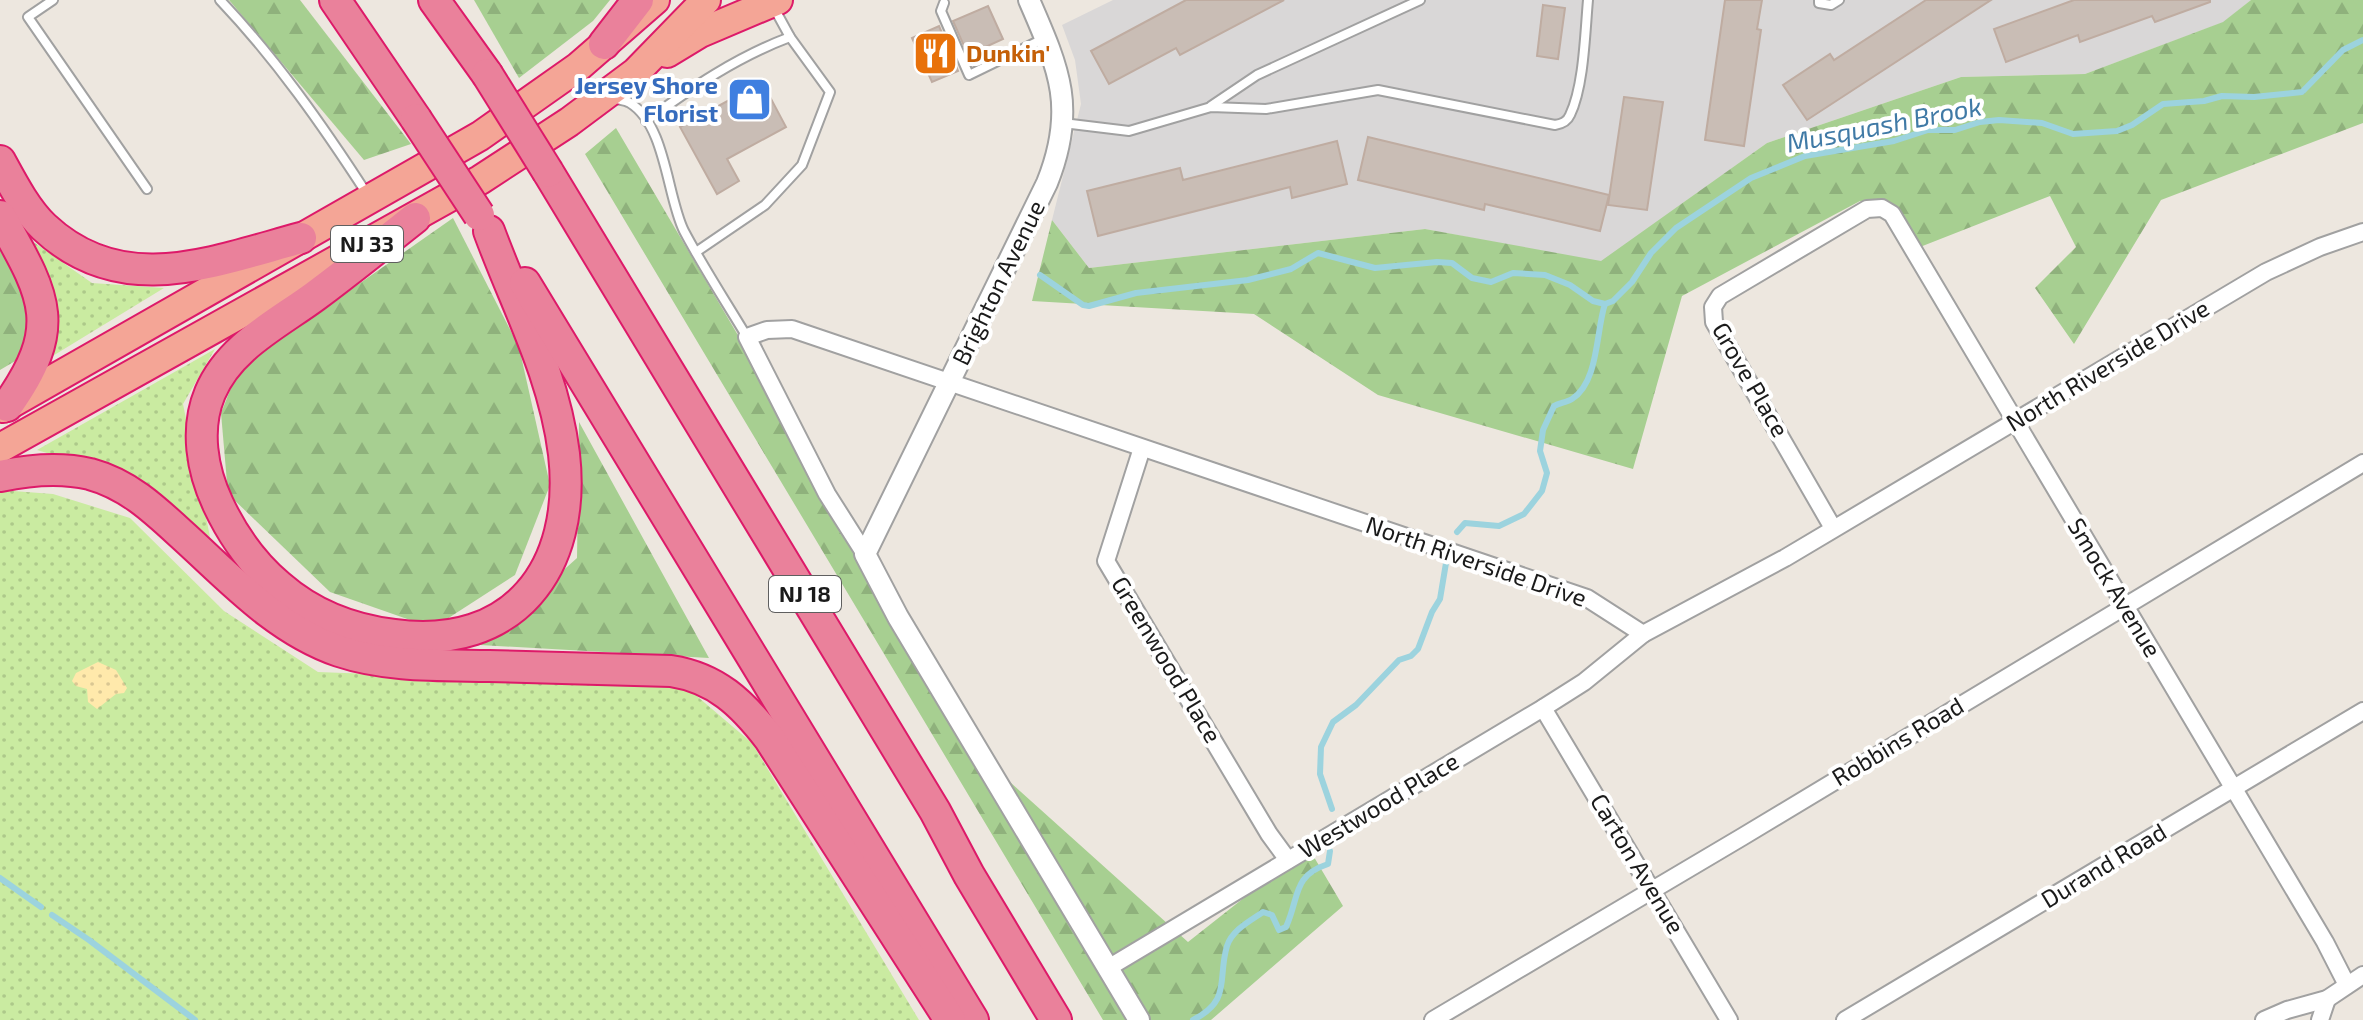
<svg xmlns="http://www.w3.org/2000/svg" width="2363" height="1020" font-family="'Exo 2',sans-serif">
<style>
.residential{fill:#d9d7d7}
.grass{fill:url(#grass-dots)}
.forest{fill:url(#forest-firs)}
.sand{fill:url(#sand-dots)}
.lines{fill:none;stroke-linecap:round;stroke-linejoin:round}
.stream{stroke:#9cd3de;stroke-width:6}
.building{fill:#c9bdb5;stroke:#bfaca1;stroke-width:2}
.service-casing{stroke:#a1a1a1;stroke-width:12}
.minor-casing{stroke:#a1a1a1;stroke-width:20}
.tertiary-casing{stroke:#a1a1a1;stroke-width:24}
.trunk-casing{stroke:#dd1a69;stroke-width:32}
.motorway-casing{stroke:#dd1a69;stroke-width:34}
.service{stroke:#fff;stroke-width:8}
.minor{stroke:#fff;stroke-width:16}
.tertiary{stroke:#fff;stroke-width:20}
.trunk{stroke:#f4a596;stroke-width:28}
.motorway{stroke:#ea819b;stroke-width:30}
.motorway-bridge-casing{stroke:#dd1a69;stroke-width:34;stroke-linecap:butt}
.motorway-bridge{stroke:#ea819b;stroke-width:30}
.labels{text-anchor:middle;stroke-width:8;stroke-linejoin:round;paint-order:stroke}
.shield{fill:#fff;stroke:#5f5f5f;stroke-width:2}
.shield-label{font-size:22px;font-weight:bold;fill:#1a1a1a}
.food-label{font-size:24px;font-weight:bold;fill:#c56008;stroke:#fff;text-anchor:start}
.shop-label{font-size:24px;font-weight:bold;fill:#366cbe;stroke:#fff;text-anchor:end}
.street-label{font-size:24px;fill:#1a1a1a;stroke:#fff}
.water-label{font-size:26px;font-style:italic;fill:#407aa6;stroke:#fff}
</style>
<defs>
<pattern id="grass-dots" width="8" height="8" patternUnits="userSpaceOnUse" patternTransform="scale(2)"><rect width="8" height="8" fill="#caeba1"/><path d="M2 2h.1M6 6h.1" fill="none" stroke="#adc98a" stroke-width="1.8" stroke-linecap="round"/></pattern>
<pattern id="forest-firs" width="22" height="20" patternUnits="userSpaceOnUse" patternTransform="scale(2)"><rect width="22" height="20" fill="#a7cf91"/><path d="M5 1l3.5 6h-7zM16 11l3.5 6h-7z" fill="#8fb17c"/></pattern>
<pattern id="sand-dots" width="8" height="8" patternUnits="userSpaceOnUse" patternTransform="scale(2)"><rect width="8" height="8" fill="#ffe9ab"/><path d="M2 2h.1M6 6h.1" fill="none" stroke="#dac793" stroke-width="1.8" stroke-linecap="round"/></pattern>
</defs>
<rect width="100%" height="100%" fill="#ede7df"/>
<!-- residential -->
<path class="residential" d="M1113,0h1138l-27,22 -139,52 -124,3 -194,66 -166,119 -176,-33 -336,39 -37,-48 29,-116 -6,-44 -13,-35z"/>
<!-- grass -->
<g class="grass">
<path d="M32,241l60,42 72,5 -113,69 3,-39z"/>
<path d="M215,349l-32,55 27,133 -83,-60 -90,-27z"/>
<path d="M0,490l53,4 77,24 94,93 94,61 367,14 67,57 167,277h-919z"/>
</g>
<!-- forest -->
<g class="forest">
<path d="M229,0h71l111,144 -47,16z"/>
<path d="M474,0h136l-17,21 -74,57z"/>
<path d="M2251,0h112v123l-202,77 -87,144 -39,-56 41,-41 -26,-51 -130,51 -60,-46 -178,95 -49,173 -255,-74 -124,-81 -222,-13 20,-81 37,48 336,-39 176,32 166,-118 194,-66 124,-3 138,-52z"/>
<path d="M616,128l375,637 197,177 95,-75 28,-15 32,54 -132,114h-108l-518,-866z"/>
<path d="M453,218l66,129 31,138 -35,90 -82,53 -103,-36 -102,-98 -7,-81 18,-45z"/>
<path d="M0,225l34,69 -7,60 -27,16z"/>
<path d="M579,422l130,236 -229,-13 97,-87z"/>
</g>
<!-- sand -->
<path class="sand" d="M98,662l18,8 11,18 -3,5 -8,1 -19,15 -9,-7 -1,-13 -11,-3 -4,-5 4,-8z"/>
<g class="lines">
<!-- stream -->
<g class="stream">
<path d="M1040,275l43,30 6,1 47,-13 112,-13 43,-11 27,-16 57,15 62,-6 15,1 20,15 19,4 22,-9 32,2 25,10 23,16 12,3"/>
<path d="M1457,532l8,-9 34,3 25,-12 18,-23 5,-18 -7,-22 3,-21 11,-24c6,-3 13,-4 18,-7 27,-17 24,-69 33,-95l8,-3 19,-19 19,-29 25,-25 75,-50 54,-22 89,-15 34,-11h27l25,-8 19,-2 43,3 31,11 44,-3 15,-6 31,-21 41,-3 18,-5 32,1 48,-5 41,-42 20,-10"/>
<path d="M1332,809l-12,-35 1,-27 12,-25 23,-17 43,-45 12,-4 7,-7 14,-37 8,-13 6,-36"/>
<path d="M0,878l41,29"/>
<path d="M52,915l37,25 106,80"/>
<path d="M1193,1020c39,-20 24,-40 34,-74 5,-16 23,-25 36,-34l9,3 7,15 7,-3c14,-31 6,-51 42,-63l2,-13"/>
</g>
</g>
<!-- building -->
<g class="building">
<path d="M1186,0h98l-104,55 -4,-7 -67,36 -18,-33z"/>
<path d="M1725,0h37l-5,29 4,1 -17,116 -39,-6z"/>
<path d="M1926,0h65l-184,120 -24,-35 47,-31 4,6z"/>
<path d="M2074,0h136v2l-55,20 -3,-6 -72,26 -2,-7 -72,27 -12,-33z"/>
<path d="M1543,5l22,3 -7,51 -21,-3z"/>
<path d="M988,6l15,33 -35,16 -15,-34z"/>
<path d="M939,26l19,45 -26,11 -20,-44z"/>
<path d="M762,82l24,45 -59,32 12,22 -22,13 -37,-67z"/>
<path d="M1624,97l39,5 -16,108 -39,-5z"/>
<path d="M1368,137l241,58 -9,36 -115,-27 -1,6 -126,-30z"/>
<path d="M1337,141l10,43 -55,14 -2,-11 -192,49 -11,-45 93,-23 3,12z"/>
</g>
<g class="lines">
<defs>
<g id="service">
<path d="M53,0l-25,17 119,172"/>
<path d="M220,0c56,59 103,126 147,194"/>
<path d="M1819,0v3l12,2 8,-5"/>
<path d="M944,3l-3,8 28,64 76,-37"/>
<path d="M613,98c5,2 13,2 17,5 36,22 37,94 54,128 19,36 42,71 63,106"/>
<path d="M1211,106l46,-31 163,-75"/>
<path d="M646,121c45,-33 91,-64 144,-84"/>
<path d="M1063,123l66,8 82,-24 55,2 112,-19 177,35c7,-1 12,-3 15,-10 14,-29 15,-82 18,-115"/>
<path d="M696,252l69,-47 37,-40 28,-73 -40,-55 -17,-31"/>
</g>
<g id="minor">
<path d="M1142,448l-36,113 163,273 19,26"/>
<path d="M1833,528l-119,-206 -1,-15 7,-11 147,-87 15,-1 10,6 433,728 22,43"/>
<path d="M865,554l-38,-60 -80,-157 20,-7 25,-1 795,269 56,36 142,-76 481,-286 54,-25 43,-15"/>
<path d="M1543,708l186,312"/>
<path d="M1108,968l435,-260 41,-26 59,-48"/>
<path d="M1433,1020l309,-183 621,-374"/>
<path d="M1845,1020l518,-309"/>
<path d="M2264,1020l23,-10 40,-11 36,-24"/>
<path d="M2320,1020l7,-21"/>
</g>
<path id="tertiary" d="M1029,0c30,69 48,108 18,183l-182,371 33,63 241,403"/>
<g id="trunk">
<path d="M667,53l33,-20 78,-33"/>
<path d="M3,408l477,-272 98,-69 77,-67"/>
<path d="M0,448l480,-268 89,-58 67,-50 70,-72"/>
</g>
<g id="motorway">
<path d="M335,0l81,119"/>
<path d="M434,0l53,74"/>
<path d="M604,44l34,-44"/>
<path d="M0,161c12,22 26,49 44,66 78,73 168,35 257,11"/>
<path d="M548,172l387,639 34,64 87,145"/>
<path d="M0,216c44,79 65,109 7,190"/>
<path d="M415,218c-33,26 -66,53 -100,78 -38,28 -86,51 -105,97 -15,36 -8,77 8,111 15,32 34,59 61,82 32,28 73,44 115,49 120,16 183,-67 170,-181 -10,-81 -48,-149 -75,-223"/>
<path d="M525,283l448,737"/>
<path d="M0,476c29,-6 60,-9 90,-2 37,10 63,34 90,59 49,44 95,96 159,118 48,16 100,14 150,15 61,2 121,3 182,5 45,7 71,32 98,67l181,282"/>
</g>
</defs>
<!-- service casing -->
<use href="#service" class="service-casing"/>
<!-- minor casing -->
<use href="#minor" class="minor-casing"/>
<!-- tertiary casing -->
<use href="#tertiary" class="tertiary-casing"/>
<!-- trunk casing -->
<use href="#trunk" class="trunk-casing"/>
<!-- motorway casing -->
<use href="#motorway" class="motorway-casing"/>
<!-- service -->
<use href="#service" class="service"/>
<!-- minor -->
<use href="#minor" class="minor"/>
<!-- tertiary -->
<use href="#tertiary" class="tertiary"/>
<!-- trunk -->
<use href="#trunk" class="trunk"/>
<!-- motorway -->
<use href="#motorway" class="motorway"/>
<defs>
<g id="motorway-bridge">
<path d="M487,74l61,98"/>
<path d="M416,119l63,96"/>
</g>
</defs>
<!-- motorway-bridge casing -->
<use href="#motorway-bridge" class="motorway-bridge-casing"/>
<!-- motorway-bridge -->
<use href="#motorway-bridge" class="motorway-bridge"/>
</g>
<!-- icons -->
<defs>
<symbol id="restaurant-square" viewBox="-11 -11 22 22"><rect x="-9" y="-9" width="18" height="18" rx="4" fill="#e8710a" stroke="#fff"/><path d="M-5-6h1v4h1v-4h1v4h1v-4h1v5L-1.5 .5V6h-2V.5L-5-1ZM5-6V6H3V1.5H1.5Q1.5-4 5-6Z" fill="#fff"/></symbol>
<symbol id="shop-square" viewBox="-11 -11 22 22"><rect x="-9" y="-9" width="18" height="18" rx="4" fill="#3f7fe0" stroke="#fff"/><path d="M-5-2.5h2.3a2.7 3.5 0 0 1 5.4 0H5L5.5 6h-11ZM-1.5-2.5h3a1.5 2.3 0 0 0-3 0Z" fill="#fff"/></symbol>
</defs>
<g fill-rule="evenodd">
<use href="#restaurant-square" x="910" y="28" width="51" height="51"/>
<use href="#shop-square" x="724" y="74" width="51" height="51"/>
</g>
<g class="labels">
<!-- shield labels -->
<g class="shield">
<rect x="331" y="226" width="72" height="36" rx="6"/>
<rect x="769" y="576" width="72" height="36" rx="6"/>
</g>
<g class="shield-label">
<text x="367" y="252">NJ 33</text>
<text x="805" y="602">NJ 18</text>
</g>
<!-- food labels -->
<g class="food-label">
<text x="966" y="62">Dunkin'</text>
</g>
<!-- shop labels -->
<g class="shop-label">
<text x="718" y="94">Jersey Shore<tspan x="718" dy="28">Florist</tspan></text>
</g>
<!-- street labels -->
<g class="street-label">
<text transform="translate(999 283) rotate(-64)" y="8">Brighton Avenue</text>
<text transform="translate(2108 366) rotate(-31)" y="8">North Riverside Drive</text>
<text transform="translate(1750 380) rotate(60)" y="8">Grove Place</text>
<text transform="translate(1476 562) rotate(19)" y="8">North Riverside Drive</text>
<text transform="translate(2114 588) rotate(59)" y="8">Smock Avenue</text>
<text transform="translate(1166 660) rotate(59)" y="8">Greenwood Place</text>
<text transform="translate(1898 742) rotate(-31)" y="8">Robbins Road</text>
<text transform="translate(1379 806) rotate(-31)" y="8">Westwood Place</text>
<text transform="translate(1637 864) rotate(59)" y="8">Carton Avenue</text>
<text transform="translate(2104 866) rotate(-31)" y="8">Durand Road</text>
</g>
<!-- water labels -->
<g class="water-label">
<text transform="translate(1884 125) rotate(-11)" y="9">Musquash Brook</text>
</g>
</g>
</svg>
